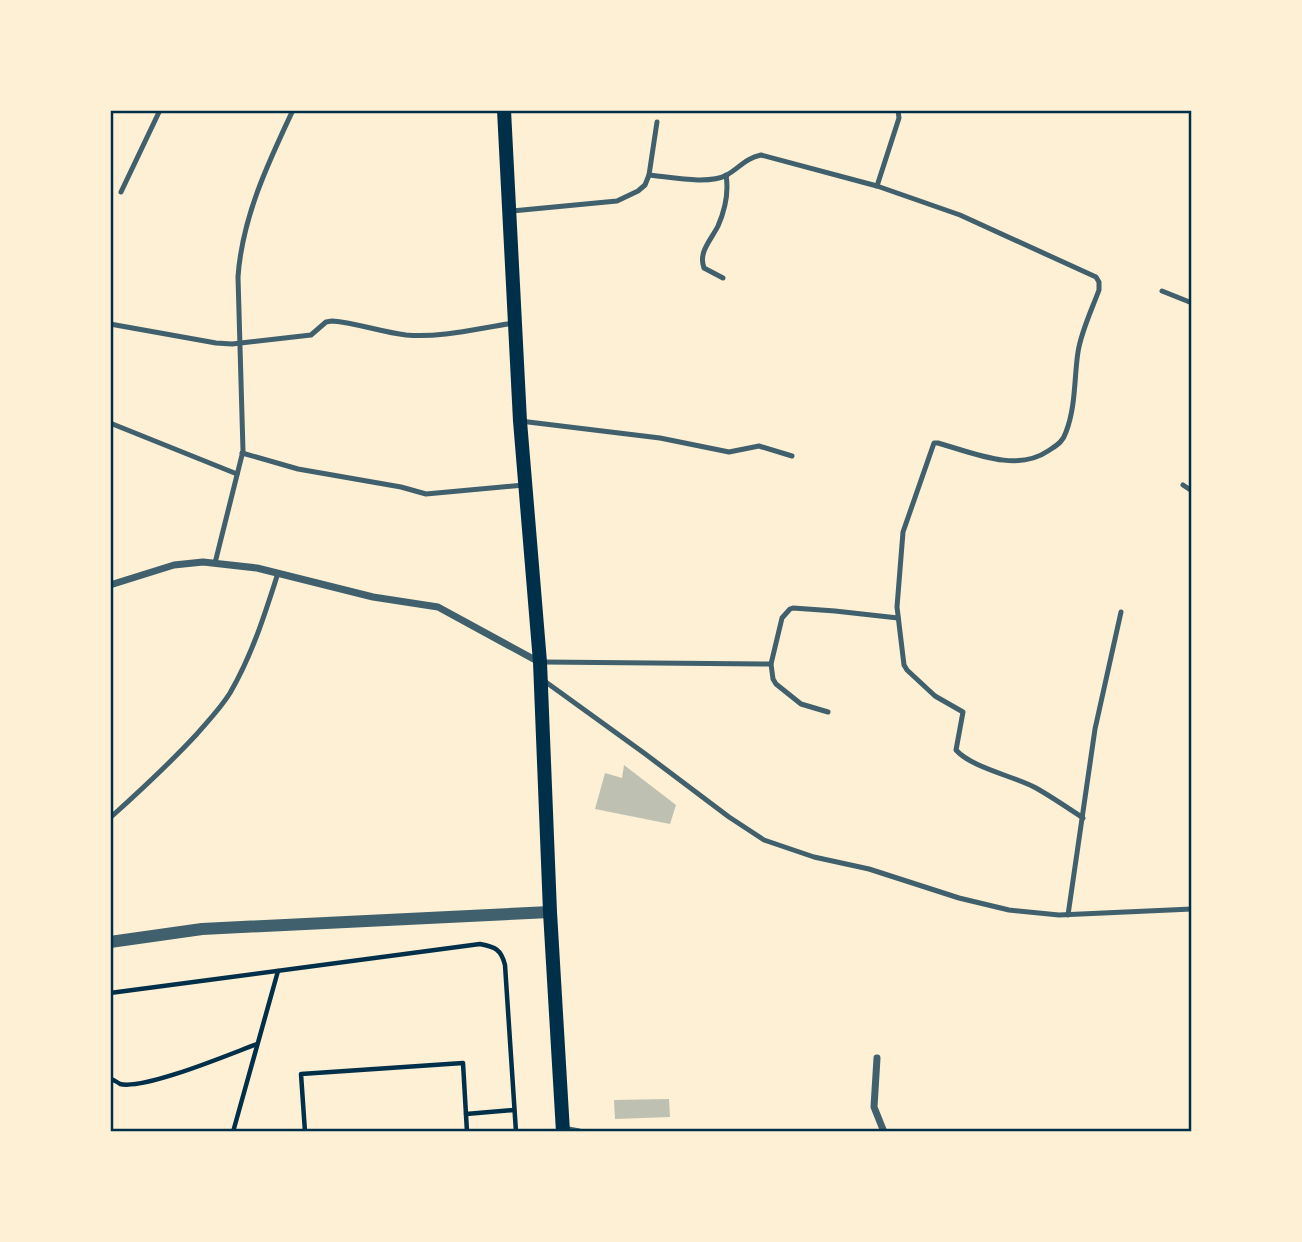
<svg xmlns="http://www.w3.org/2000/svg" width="1302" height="1242" font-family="'Archivo Narrow',sans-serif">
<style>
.building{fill:#bec0b2}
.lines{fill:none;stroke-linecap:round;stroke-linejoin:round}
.path{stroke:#003049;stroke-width:4.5}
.service{stroke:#3f606c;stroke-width:5}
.minor{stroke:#3f606c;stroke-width:7}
.tertiary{stroke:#3f606c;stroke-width:12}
.secondary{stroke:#003049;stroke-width:14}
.neatline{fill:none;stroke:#003049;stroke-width:2.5}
</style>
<rect width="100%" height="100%" fill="#fdf0d5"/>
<!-- building -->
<g class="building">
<path d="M624,765l52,40 -6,19 -75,-15 10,-36 17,5z"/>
<path d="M669,1099l1,18 -55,2 -1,-19z"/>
</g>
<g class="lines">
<!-- path -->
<g class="path">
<path d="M110,993l370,-49c15,3 21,5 25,21l11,167"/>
<path d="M110,1079c2,0 9,4 10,5 25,6 110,-30 137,-40"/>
<path d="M466,1114l48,-4"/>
<path d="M233,1132l45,-161"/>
<path d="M305,1132l-4,-58 162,-11 4,69"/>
</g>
<!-- service -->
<g class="service">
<path d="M649,175c22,2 59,10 78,0 12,-7 19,-17 34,-20l116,31 83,29 136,62 3,5v8c-7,19 -18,42 -21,62 -4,26 -2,54 -12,80 -3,10 -9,13 -18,19 -32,22 -77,1 -110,-8h-4l-31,89 -6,75 7,58 3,5 28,26 28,16 -7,38c16,18 58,26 80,38 16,9 32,20 47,30"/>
<path d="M877,186l22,-68 -1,-8"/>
<path d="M121,192l39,-82"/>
<path d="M512,211l105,-10 21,-10 7,-6 4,-10 8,-53"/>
<path d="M723,278l-19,-10c-6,-16 7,-28 14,-42 7,-16 11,-33 8,-51"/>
<path d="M1162,291l30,12"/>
<path d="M110,324l106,19 16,1 79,-9 15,-13 6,-1c25,2 49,11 74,14 36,3 73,-7 108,-12"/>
<path d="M520,421l140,17 69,14 30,-6 33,10"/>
<path d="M110,423l127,51"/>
<path d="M242,453l56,16 103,18 25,7 98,-9"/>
<path d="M1183,485l9,6"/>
<path d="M215,563l28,-112 -5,-174c4,-59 30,-114 55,-167"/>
<path d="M543,662l228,2"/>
<path d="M543,680l101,73 85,64 35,23 50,17 55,12 90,29 50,12 50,5 133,-6"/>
<path d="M828,712l-27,-8 -25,-20 -3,-5 -2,-15 11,-46 8,-9 3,-1 42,3 63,7"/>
<path d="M111,817c29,-26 58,-53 85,-82 12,-14 24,-26 34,-42 22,-38 35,-79 48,-120"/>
<path d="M1068,915l27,-186 26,-117"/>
</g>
<!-- minor -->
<g class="minor">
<path d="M110,585l64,-20 29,-3 54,6 116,29 65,10 101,55"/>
<path d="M877,1058l-3,49 10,25"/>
<path d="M563,1129l16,3"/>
</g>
<!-- tertiary -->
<path class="tertiary" d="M110,942l92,-13 348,-17"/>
<!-- secondary -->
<path class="secondary" d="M504,110l16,311 20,241 10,250 13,220"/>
</g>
<!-- border -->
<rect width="1302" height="1242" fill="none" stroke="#fdf0d5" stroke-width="224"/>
<rect x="112" y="112" width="1078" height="1018" class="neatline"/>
</svg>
